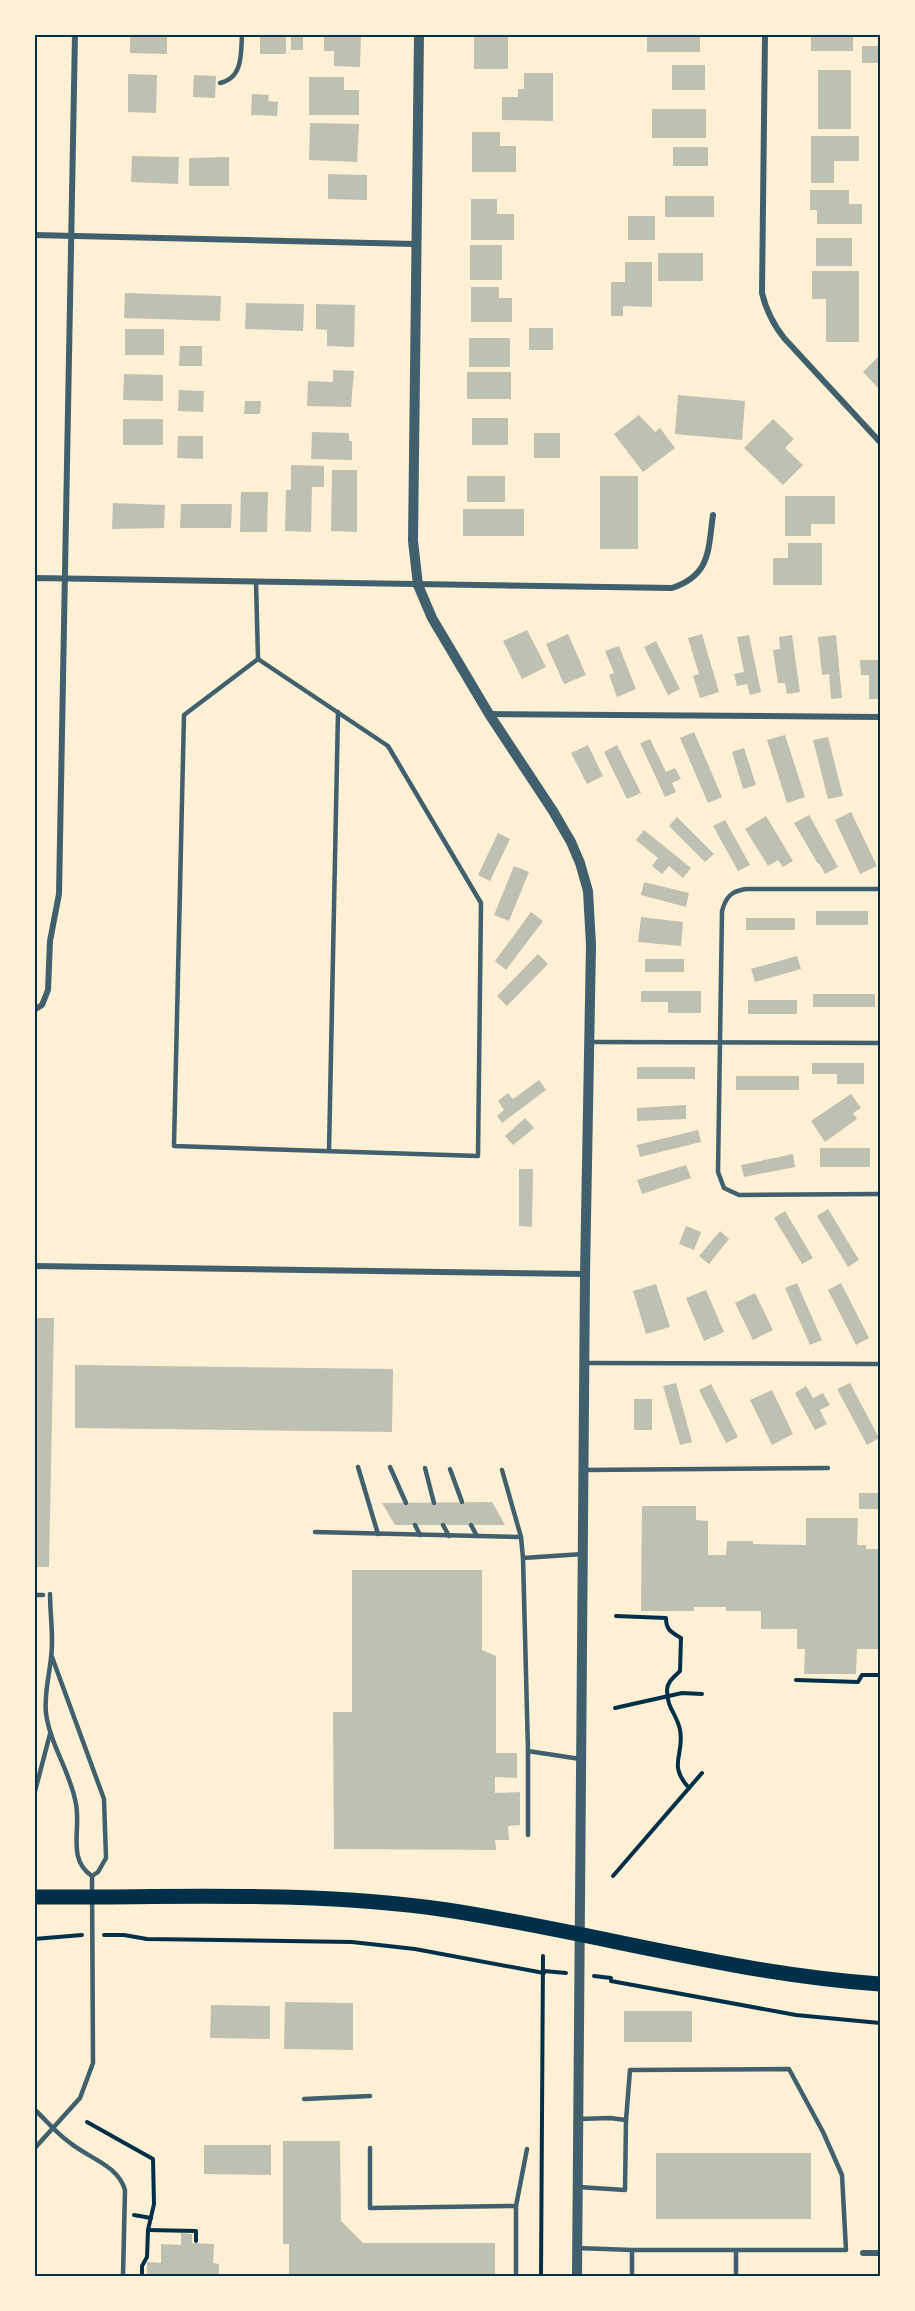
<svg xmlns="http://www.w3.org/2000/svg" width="915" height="2311" font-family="Signika,sans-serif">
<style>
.building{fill:#bec0b2}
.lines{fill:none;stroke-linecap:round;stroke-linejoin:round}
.path{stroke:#003049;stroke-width:4}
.service{stroke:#3f606c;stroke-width:4.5}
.minor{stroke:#3f606c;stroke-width:6}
.tertiary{stroke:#3f606c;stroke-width:10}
.primary{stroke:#003049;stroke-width:15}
.neatline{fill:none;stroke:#003049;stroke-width:2}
</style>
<rect width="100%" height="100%" fill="#fdf0d5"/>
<!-- building -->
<g class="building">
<path d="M130,34h37v20l-37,-1z"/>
<rect x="260" y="34" width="26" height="20"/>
<path d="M324,34h37l-1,33 -26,-1v-15h-10z"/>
<rect x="474" y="34" width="34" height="35"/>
<rect x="647" y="34" width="53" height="18"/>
<rect x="811" y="34" width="42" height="17"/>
<rect x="291" y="37" width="12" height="13"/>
<rect x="862" y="46" width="18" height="17"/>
<rect x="672" y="65" width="33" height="25"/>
<rect x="818" y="70" width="33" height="59"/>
<path d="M524,73h29v48l-51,-1v-23h16v-8h6z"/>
<path d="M128,74l29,1 -1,38 -28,-1z"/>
<path d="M194,75l22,1 -1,22 -22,-1z"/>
<path d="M309,77h35v13h15v25h-50z"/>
<path d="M252,94l17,1 -1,6 10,1 -1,14 -26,-1z"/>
<rect x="652" y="109" width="54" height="29"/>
<path d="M310,123l49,1 -2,38 -48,-2z"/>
<path d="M472,132h28v14h16v26h-44z"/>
<path d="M811,136h48v25h-25v22h-23z"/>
<rect x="673" y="147" width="35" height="19"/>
<path d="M132,156l47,1 -1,27 -47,-2z"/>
<path d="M229,157v29h-40v-28z"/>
<path d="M328,174l39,1v25l-39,-1z"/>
<path d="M810,190h39v14h13v20h-45v-14h-7z"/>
<rect x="665" y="196" width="49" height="21"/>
<path d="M471,199h26v15h17v26h-43z"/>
<rect x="628" y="216" width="27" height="24"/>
<rect x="816" y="238" width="36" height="28"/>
<rect x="470" y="245" width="32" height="35"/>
<rect x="658" y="253" width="45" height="28"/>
<path d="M625,262h27v45l-29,-1v10h-12v-34h14z"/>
<path d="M812,271h47v71h-33v-43h-14z"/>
<path d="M471,287h28v11h13v24h-41z"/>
<path d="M125,293l96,3 -1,25 -96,-3z"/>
<path d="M246,303l58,1 -1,27 -58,-2z"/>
<path d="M316,304l39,1 -1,42 -27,-1v-16l-11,-1z"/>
<rect x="529" y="328" width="24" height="22"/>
<rect x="125" y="329" width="39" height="26"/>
<rect x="469" y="338" width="41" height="29"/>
<path d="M180,346h22v20h-23z"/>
<path d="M880,355v35l-17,-18z"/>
<path d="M333,370l21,1 -3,36 -44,-1 1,-25 25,1z"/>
<rect x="467" y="372" width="44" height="27"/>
<path d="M124,374l39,1v26l-40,-1z"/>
<path d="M179,390l25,1 -1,21 -25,-1z"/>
<path d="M678,395l67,6 -3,39 -67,-6z"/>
<path d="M245,401h16l-1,13h-16z"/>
<path d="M639,415l16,17 5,-4 15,20 -32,24 -29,-38z"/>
<rect x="472" y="418" width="36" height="27"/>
<rect x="123" y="419" width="40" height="26"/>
<path d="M773,419l21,20 -9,9 18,17 -20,20 -39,-37z"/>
<path d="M312,432l37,1v8h3v19l-41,-1z"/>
<rect x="534" y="433" width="26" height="25"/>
<path d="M178,436h25v23l-26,-1z"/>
<path d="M291,465l33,1v21h-12l-1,45 -26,-1 1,-41h5z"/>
<path d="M332,470h25v62l-26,-1z"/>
<rect x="467" y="476" width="38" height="26"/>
<rect x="600" y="476" width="38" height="73"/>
<path d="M241,492h27l-1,40h-27z"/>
<path d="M785,496h50v28h-24v12h-26z"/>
<path d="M113,503l52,2 -1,23 -52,1z"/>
<path d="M181,504h51l-1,24h-51z"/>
<rect x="463" y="509" width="61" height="27"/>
<path d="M788,543h34v42h-49v-27h15z"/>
<path d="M527,630l19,37 -24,12 -19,-38z"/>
<path d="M568,634l18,41 -22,9 -18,-40z"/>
<path d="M702,634l17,58 -19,6 -7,-22 6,-2 -11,-36z"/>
<path d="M749,635l12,57 -11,3 -3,-11 -10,2 -3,-12 10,-2 -7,-35z"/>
<path d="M792,635l8,57 -13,2 -2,-11h-7l-5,-33 7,-1 -1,-12z"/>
<path d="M836,635l6,63 -11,1 -2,-25 -7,1 -4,-38z"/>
<path d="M656,641l24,48 -12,6 -24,-48z"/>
<path d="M619,646l17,43 -19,8 -8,-22 5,-2 -9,-22z"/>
<path d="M860,660h20v39h-11v-24h-8z"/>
<path d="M694,732l28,65 -14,6 -28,-65z"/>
<path d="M785,735l20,62 -18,6 -20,-63z"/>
<path d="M828,737l15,59 -15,3 -15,-59z"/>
<path d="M650,739l16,33 9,-4 6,11 -9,4 4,9 -11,5 -25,-54z"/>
<path d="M588,745l15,31 -16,8 -16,-31z"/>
<path d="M617,745l24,48 -14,6 -23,-47z"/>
<path d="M744,748l12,37 -13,4 -11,-37z"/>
<path d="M851,812l26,54 -17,8 -25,-54z"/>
<path d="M809,815l29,52 -13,7 -6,-11 -1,1 -24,-41z"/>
<path d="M766,816l27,45 -10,6 -5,-7 -10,6 -23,-37z"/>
<path d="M677,817l37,37 -9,8 -36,-36z"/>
<path d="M725,820l25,45 -12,6 -25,-45z"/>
<path d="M644,830l47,38 -8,10 -14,-12 -7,8 -10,-8 6,-8 -22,-18z"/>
<path d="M498,833l12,6 -20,42 -12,-6z"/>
<path d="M514,866l15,6 -20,49 -15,-6z"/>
<path d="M644,882l45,11 -3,14 -45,-12z"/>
<rect x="816" y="911" width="52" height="14"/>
<path d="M531,912l12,9 -37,49 -11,-9z"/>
<path d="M641,917l42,5 -2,24 -43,-4z"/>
<rect x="746" y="918" width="49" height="12"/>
<path d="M538,954l10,10 -41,42 -10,-10z"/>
<path d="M797,956l4,13 -46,13 -4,-13z"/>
<rect x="645" y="959" width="39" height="13"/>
<path d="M641,991h60v22h-33v-11h-27z"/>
<rect x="813" y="994" width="62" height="13"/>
<rect x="748" y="1000" width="49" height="14"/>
<path d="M812,1063h52v21h-27v-10h-25z"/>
<rect x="637" y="1067" width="58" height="12"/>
<rect x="736" y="1076" width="63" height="14"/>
<path d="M539,1080l7,10 -44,33 -5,-7 7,-6 -6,-9 10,-8 5,6z"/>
<path d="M851,1094l10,14 -8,5 4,6 -32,23 -14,-21z"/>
<path d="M686,1105v14l-49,2v-13z"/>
<path d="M525,1118l9,10 -21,17 -8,-9z"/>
<path d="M698,1130l3,12 -61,15 -3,-12z"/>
<rect x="820" y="1148" width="50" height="19"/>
<path d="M793,1154l2,13 -51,10 -3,-12z"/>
<path d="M686,1165l5,13 -49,16 -5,-14z"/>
<path d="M519,1169h14l-1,58 -13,-1z"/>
<path d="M828,1209l31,51 -11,7 -31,-51z"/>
<path d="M785,1211l28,47 -11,6 -28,-46z"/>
<path d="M686,1226l15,6 -7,18 -15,-6z"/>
<path d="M720,1231l9,8 -20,25 -10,-8z"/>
<path d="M797,1283l25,57 -12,5 -25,-57z"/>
<path d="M841,1283l28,55 -13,7 -28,-55z"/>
<path d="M656,1284l14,43 -24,7 -13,-43z"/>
<path d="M706,1290l18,42 -20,9 -18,-43z"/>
<path d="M755,1293l18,37 -20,10 -18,-37z"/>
<path d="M34,1318h20l-5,249h-15z"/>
<path d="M75,1365l318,4 -1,63 -317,-4z"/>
<path d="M676,1383l16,59 -12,3 -17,-59z"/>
<path d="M850,1383l29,55 -12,7 -30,-56z"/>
<path d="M711,1384l27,53 -12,6 -27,-53z"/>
<path d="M806,1386l7,12 10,-5 7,12 -10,5 7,14 -12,6 -20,-37z"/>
<path d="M772,1390l21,44 -21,11 -22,-45z"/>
<rect x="634" y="1399" width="18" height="31"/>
<rect x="859" y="1493" width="20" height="16"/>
<path d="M492,1502l13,23h-110l-13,-22z"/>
<path d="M642,1506h54v14l12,1v34h18l1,-14h26v3l53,1v-27h52l-1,27h9v4h14v100h-23l-1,25h-52l1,-25h-8v-20h-36v-18h-35v-4h-32v4h-53z"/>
<path d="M352,1570h130v80l14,6v97h21v25l-22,-1v16l25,-1v33l-12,1 1,14h-14l1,10 -162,-1 -1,-137h19z"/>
<path d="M285,2002l68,1v47l-69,-1z"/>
<path d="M211,2005l59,1v33l-60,-1z"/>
<rect x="624" y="2011" width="68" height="31"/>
<path d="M283,2141h57l1,80 22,22h132v33h-206v-32h-6z"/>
<path d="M204,2145h67v30l-67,-1z"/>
<rect x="656" y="2153" width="155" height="66"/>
<path d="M181,2233l11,1v9l22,1 -1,19 6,1v12h-72v-14l14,1v-19l20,1z"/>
</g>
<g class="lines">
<!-- path -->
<g class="path">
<path d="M616,1616l50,2c0,12 5,14 15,20l-1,33c-6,6 -13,11 -13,19 0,19 10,24 13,40 5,25 -13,34 9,58"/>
<path d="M796,1680l62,2 4,-7h18"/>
<path d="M615,1708l67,-15 20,1"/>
<path d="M613,1876l89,-103"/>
<path d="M104,1935h20l23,4 205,3 63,7 129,24"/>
<path d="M34,1939l48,-4"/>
<path d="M544,1971l22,2"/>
<path d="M594,1976l17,2"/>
<path d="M611,1981l185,34 84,8"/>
<path d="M87,2122l66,37 1,45 -6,26 -1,27 -5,9v10"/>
<path d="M134,2215l17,3"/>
<path d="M148,2230l48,1v10"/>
<path d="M541,2276l2,-320"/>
</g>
<!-- service -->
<g class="service">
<path d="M220,83c23,-5 21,-29 22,-49"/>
<path d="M256,582l2,77 -74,56 -10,431 304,10 3,-253 -93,-157 -130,-87"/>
<path d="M880,889h-134c-15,2 -20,8 -24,22l-4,261 6,16 15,7 141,-1"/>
<path d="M589,1042l291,1"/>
<path d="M329,1151l9,-439"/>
<path d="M586,1363l294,1"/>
<path d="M358,1467l20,67"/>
<path d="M390,1467l16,36"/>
<path d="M425,1468l9,35"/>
<path d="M450,1469l12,33"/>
<path d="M585,1470l243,-2"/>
<path d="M415,1525l5,10"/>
<path d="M443,1525l6,11"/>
<path d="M471,1525l6,11"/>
<path d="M315,1532l206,5 -19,-67"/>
<path d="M521,1537l2,21 60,-4"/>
<path d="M523,1558l5,193 52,8"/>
<path d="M50,1594c0,21 4,44 1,64 -2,19 -7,36 -5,55 4,32 25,60 30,91 5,27 -9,55 16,72"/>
<path d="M34,1595h9"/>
<path d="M52,1657l52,142 2,59 -8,14 -6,4"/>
<path d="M528,1751v84"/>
<path d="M34,1795l16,-61"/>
<path d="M304,2099l66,-3"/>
<path d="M34,2109c12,11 22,24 35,33 19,16 49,23 56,48l-2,86"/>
<path d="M370,2148v60l146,-2 11,-57"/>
<path d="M34,2149l46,-51 13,-35 -1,-187"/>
<path d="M578,2187l47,3 1,-70"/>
<path d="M516,2206v70"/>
<path d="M577,2248l55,2h214l-4,-75 -19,-43 -34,-63 -159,1 -4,50 -16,-2 -32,1"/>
<path d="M632,2276v-26"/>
<path d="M736,2276v-25"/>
</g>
<!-- minor -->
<g class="minor">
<path d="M765,34l-3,259c4,17 11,31 22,45l96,104"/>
<path d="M34,235l381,9"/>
<path d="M34,578l638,10c39,-13 36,-38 41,-73"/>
<path d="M490,714l390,3"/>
<path d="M34,1010l8,-5 6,-15 2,-49 9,-47 16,-860"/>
<path d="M34,1266l551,8"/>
<path d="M863,2253h17"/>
</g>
<!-- tertiary -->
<path class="tertiary" d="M419,34l-6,507 5,44 14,33 57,96 64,97 18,31 9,21 8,28 3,54 -6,329 -8,1002"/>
<!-- primary -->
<path class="primary" d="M34,1897c137,1 277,-7 413,13 145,22 287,64 433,74"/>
</g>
<!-- border -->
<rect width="915" height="2311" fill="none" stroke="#fdf0d5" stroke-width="72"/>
<rect x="36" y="36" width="843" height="2239" class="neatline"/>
</svg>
